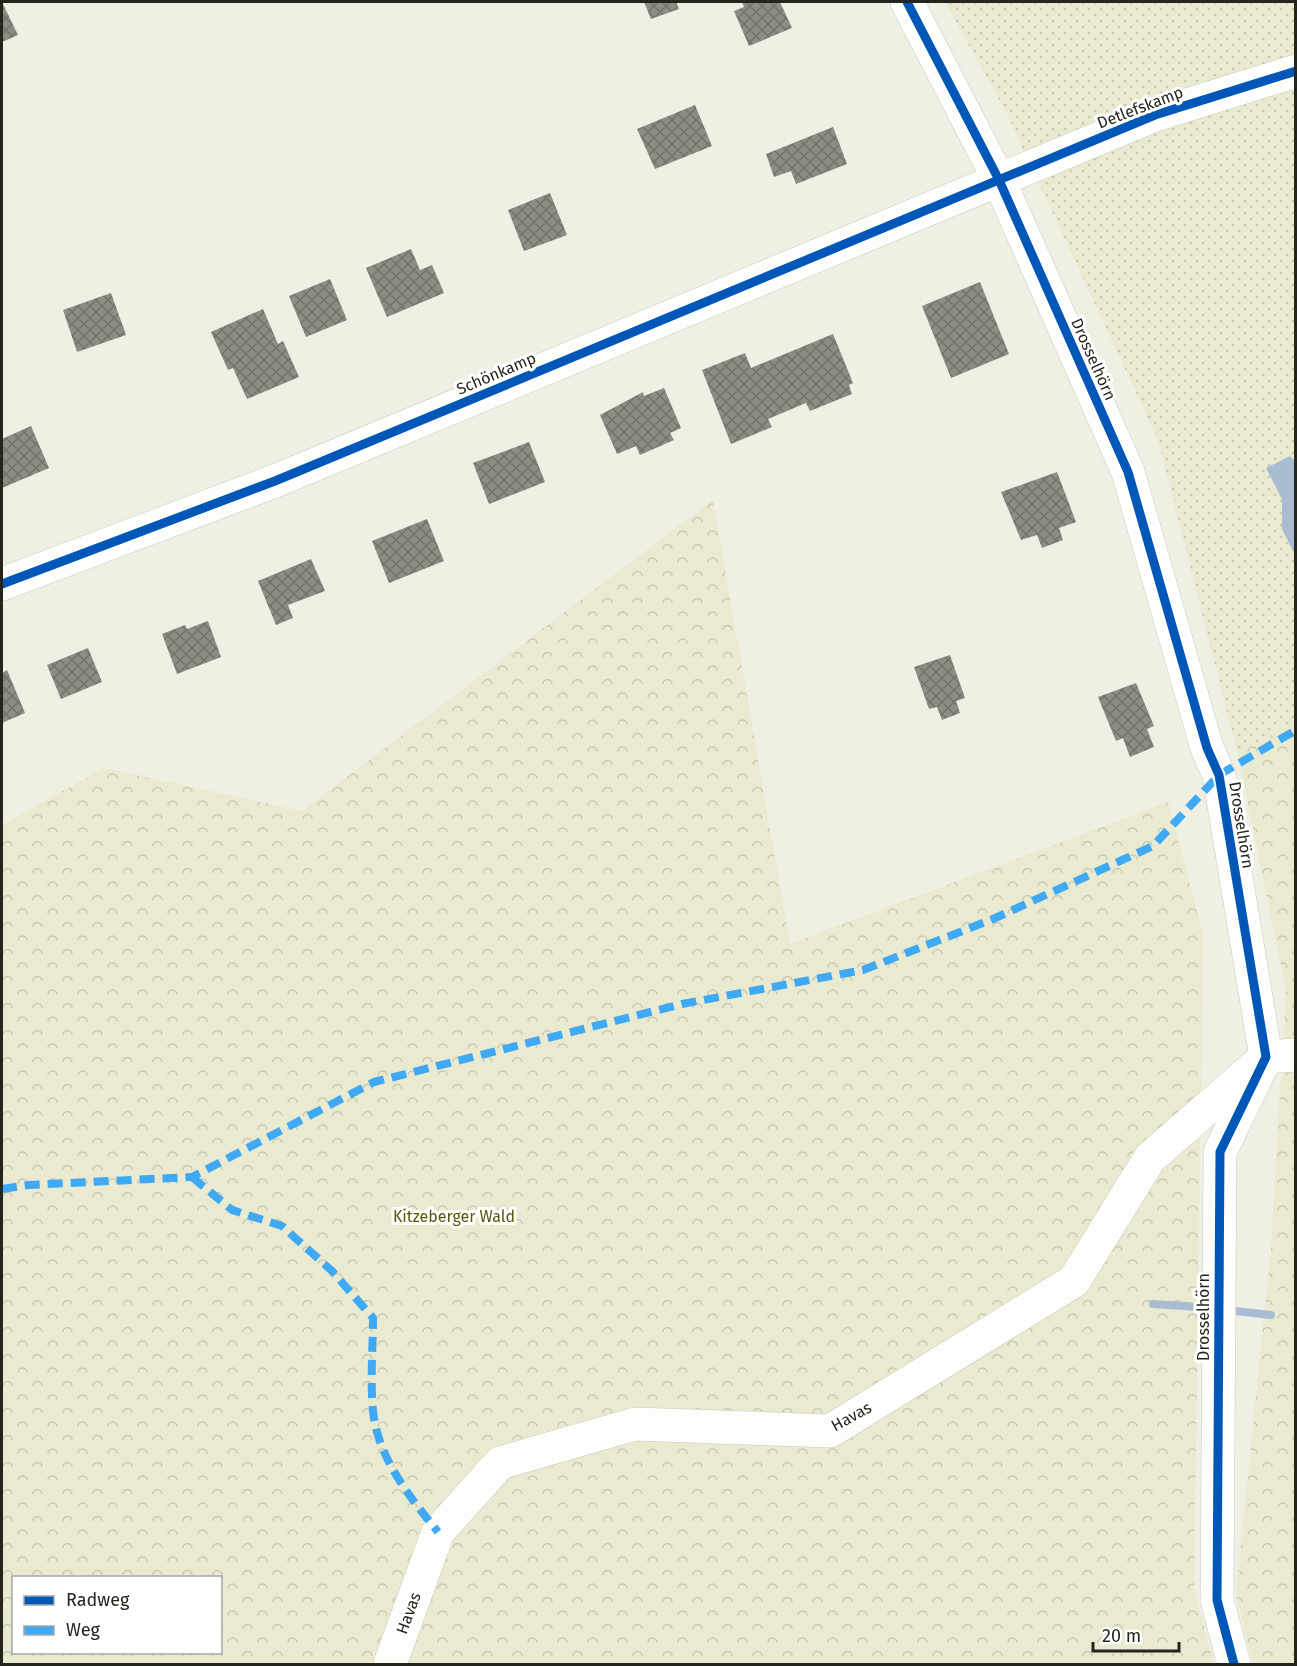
<svg xmlns="http://www.w3.org/2000/svg" width="1297" height="1666" font-family="'Fira Sans',sans-serif">
<style>
.grass{fill:url(#grass-dots)}
.forest{fill:url(#forest-crowns);fill-rule:evenodd}
.water{fill:#aabcd2}
.lines{fill:none;stroke-linecap:round;stroke-linejoin:round}
.stream{stroke:#aabcd2;stroke-width:8}
.building{fill:url(#building-cross-hatch)}
.minor-casing{stroke:#cacac1;stroke-width:34}
.minor{stroke:#fdfdfb;stroke-width:33}
.quiet{stroke:#3fa9f5;stroke-width:8;stroke-dasharray:15 8;stroke-linecap:butt}
.cycleway-casing{stroke:#fff;stroke-width:13}
.cycleway{stroke:#0057b8;stroke-width:9}
.labels{text-anchor:middle;stroke-width:6;stroke-linejoin:round;paint-order:stroke}
.street-label{font-size:16px;fill:#24251d;stroke:#fff}
.park-label{font-size:16px;fill:#57560b;stroke:#fff}
</style>
<defs>
<pattern id="grass-dots" width="8" height="8" patternUnits="userSpaceOnUse" patternTransform="scale(1.5)"><rect width="8" height="8" fill="#e9eacf"/><path d="M2 2h.1M6 6h.1" fill="none" stroke="#c8c9b1" stroke-width="1.8" stroke-linecap="round"/></pattern>
<pattern id="forest-crowns" width="20" height="18" patternUnits="userSpaceOnUse" patternTransform="scale(1.5)"><rect width="20" height="18" fill="#e9eacf"/><path d="M2 6a3 3 0 1 1 6 0M12 15a3 3 0 1 1 6 0" fill="none" stroke="#c8c9b1"/></pattern>
<pattern id="building-cross-hatch" width="8" height="8" patternUnits="userSpaceOnUse" patternTransform="scale(1.5)"><rect width="8" height="8" fill="#8d8d85"/><path d="M0 0l8 8M0 8l8-8" fill="none" stroke="#73736c"/></pattern>
</defs>
<rect width="100%" height="100%" fill="#efefe4"/>
<!-- grass -->
<path class="grass" d="M945,2h350v718l-57,35 -80,-315 -153,-330z"/>
<!-- forest -->
<g class="forest">
<path d="M713,500l77,444 378,-142 35,132 -9,655 20,75h-1212v-839l102,-57 198,43zM14,1578h206v74h-206z"/>
<path d="M1295,720v944h-42l-17,-68 35,-347 15,-258 -48,-236z"/>
</g>
<!-- water -->
<path class="water" d="M1290,456l5,5v94l-13,-26v-30l-16,-31z"/>
<g class="lines">
<!-- stream -->
<g class="stream">
<path d="M1153,1304l47,3"/>
<path d="M1235,1311l36,4"/>
</g>
</g>
<!-- building -->
<g class="building">
<path d="M2,2l16,33 -16,7z"/>
<path d="M644,2h32l3,7 -28,10z"/>
<path d="M742,2h38l12,26 -43,18 -15,-35 10,-4z"/>
<path d="M695,105l17,41 -57,23 -18,-40z"/>
<path d="M833,127l14,37 -51,20 -5,-13 -17,6 -8,-23z"/>
<path d="M550,193l17,42 -43,16 -16,-41z"/>
<path d="M411,249l9,21 12,-5 12,28 -57,24 -21,-49z"/>
<path d="M330,279l17,41 -41,17 -17,-41z"/>
<path d="M980,282l29,72 -58,24 -29,-72z"/>
<path d="M111,293l15,42 -49,17 -14,-42z"/>
<path d="M263,309l15,35 5,-3 16,36 -52,22 -14,-31 -5,2 -17,-38z"/>
<path d="M833,334l20,49 -4,2 3,9 -42,17 -4,-8 -38,16 4,8 -41,17 -29,-74 43,-17 6,15z"/>
<path d="M664,388l17,40 -11,5 4,7 -34,15 -4,-9 -19,8 -17,-39 43,-23 1,4z"/>
<path d="M31,426l18,42 -47,20v-49z"/>
<path d="M529,442l16,40 -56,22 -16,-41z"/>
<path d="M1057,472l19,50 -17,6 4,12 -21,8 -5,-13 -16,5 -20,-48z"/>
<path d="M427,519l17,42 -55,22 -17,-42z"/>
<path d="M311,559l14,32 -37,14 5,13 -17,7 -18,-44z"/>
<path d="M208,621l13,36 -44,17 -15,-40 23,-9 2,4z"/>
<path d="M88,648l14,34 -41,17 -14,-34z"/>
<path d="M950,655l15,43 -9,3 4,12 -18,7 -5,-13 -8,2 -15,-42z"/>
<path d="M7,670l18,43 -23,10v-50z"/>
<path d="M1136,683l18,43 -7,3 7,18 -24,10 -7,-19 -7,3 -18,-44z"/>
</g>
<g class="lines">
<defs>
<g id="minor">
<path d="M907,2l92,178 129,292 79,276 12,27 47,282 -46,95 -3,448 17,64"/>
<path d="M2,584l273,-103 880,-366 141,-44"/>
<path d="M390,1664l48,-132 62,-69 135,-39 195,7 244,-150 76,-123 116,-101 30,-2"/>
</g>
</defs>
<!-- minor casing -->
<use href="#minor" class="minor-casing"/>
<!-- minor -->
<use href="#minor" class="minor"/>
<!-- quiet -->
<g class="quiet">
<path d="M192,1177l40,33 50,16 50,45 41,47c0,30 -3,62 0,93 5,47 36,85 65,121"/>
<path d="M2,1189l26,-4 164,-8 182,-95 308,-78 181,-34 130,-51 160,-73 66,-71 77,-45"/>
</g>
<defs>
<g id="cycleway">
<path d="M907,2l92,178 129,292 79,276 12,27 47,282 -46,95 -3,448 17,64"/>
<path d="M2,584l273,-103 880,-366 141,-44"/>
</g>
</defs>
<!-- cycleway casing -->
<use href="#cycleway" class="cycleway-casing"/>
<!-- cycleway -->
<use href="#cycleway" class="cycleway"/>
</g>
<g class="labels">
<!-- street labels -->
<g class="street-label">
<text transform="translate(1140 107) rotate(-21)" y="6">Detlefskamp</text>
<text transform="translate(1094 359) rotate(66)" y="6">Drosselhörn</text>
<text transform="translate(496 373) rotate(-23)" y="6">Schönkamp</text>
<text transform="translate(1242 825) rotate(81)" y="6">Drosselhörn</text>
<text transform="translate(1203 1317) rotate(-90)" y="6">Drosselhörn</text>
<text transform="translate(851 1416) rotate(-29)" y="6">Havas</text>
<text transform="translate(408 1613) rotate(-70)" y="6">Havas</text>
</g>
<!-- park labels -->
<g class="park-label">
<text x="454" y="1222">Kitzeberger Wald</text>
</g>
</g>
<!-- border -->
<rect width="1297" height="1666" fill="none" stroke="#24251d" stroke-width="6"/>
<!-- legend -->
<rect x="12" y="1576" width="210" height="78" fill="#ffffff" stroke="#a7a8a5" stroke-width="1.5"/>
<rect x="24" y="1596" width="30" height="9" fill="#0057b8" stroke="#a7a8a5" stroke-width="1.5"/>
<text x="66" y="1606" font-size="18" fill="#24251d">Radweg</text>
<rect x="24" y="1626" width="30" height="9" fill="#3fa9f5" stroke="#a7a8a5" stroke-width="1.5"/>
<text x="66" y="1636" font-size="18" fill="#24251d">Weg</text>
<!-- scale -->
<path d="M1093 1642v9h86v-9" fill="none" stroke="#24251d" stroke-width="3"/>
<text x="1102" y="1642" font-size="18" fill="#24251d" stroke="#ffffff" stroke-width="4.5" paint-order="stroke">20 m</text>
</svg>
